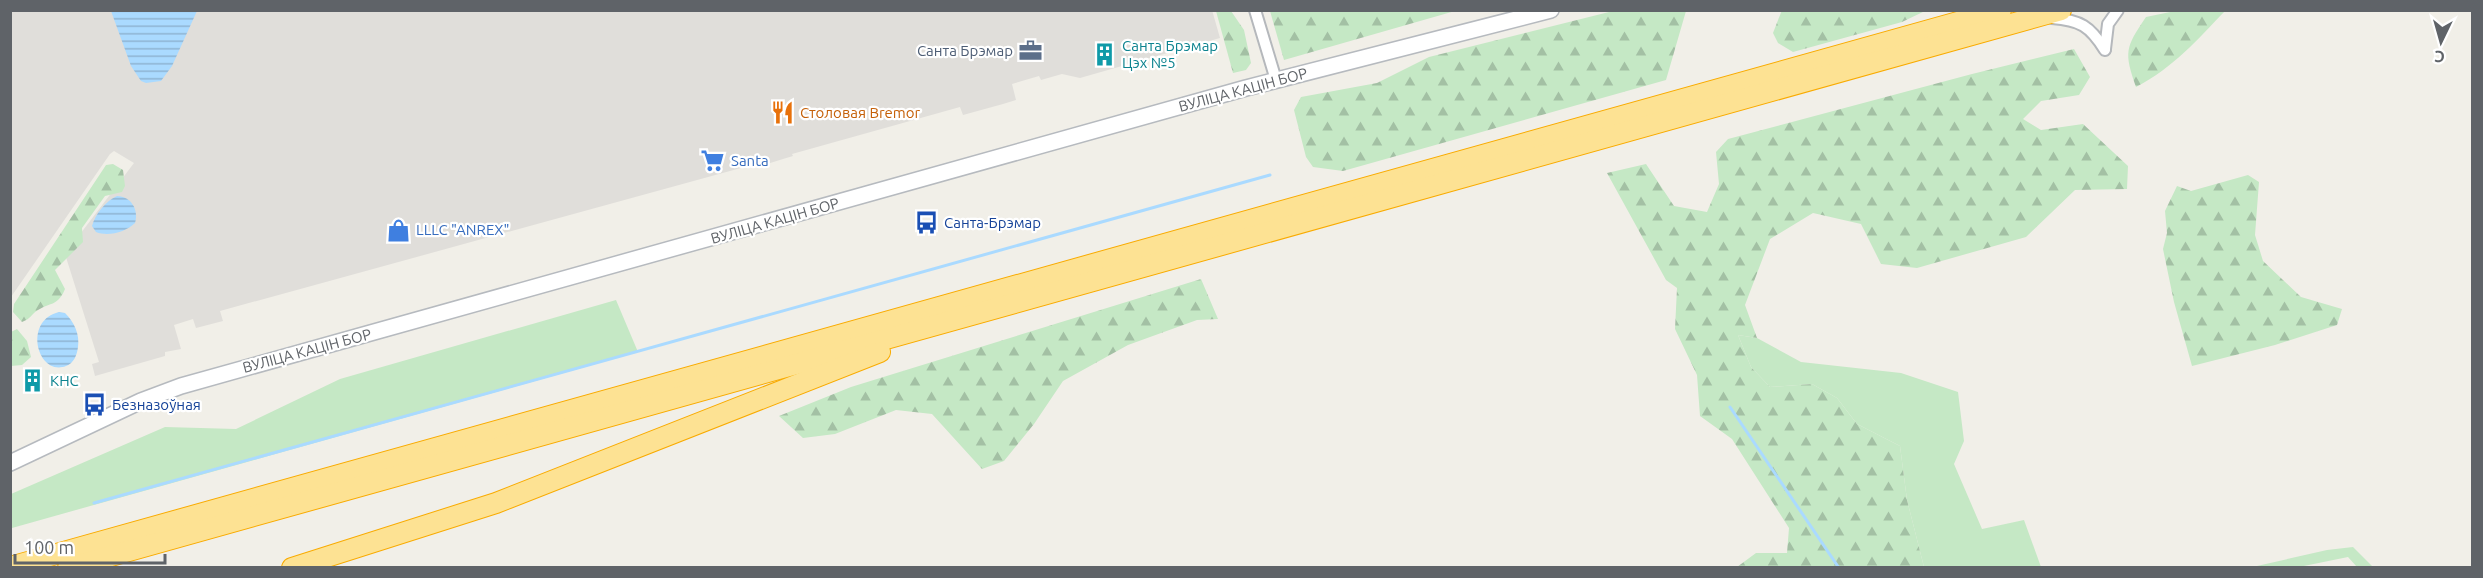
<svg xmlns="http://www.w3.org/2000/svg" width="2483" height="578" font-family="Ubuntu,sans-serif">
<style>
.industrial{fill:#e0deda}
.green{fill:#c5e8c5}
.forest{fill:url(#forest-firs)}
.water{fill:url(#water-rules)}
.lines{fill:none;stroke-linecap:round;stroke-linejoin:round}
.stream{stroke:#aadaff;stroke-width:3}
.street-casing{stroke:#b5b8bc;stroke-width:14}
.secondary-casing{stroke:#b6babf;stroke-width:18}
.highway-casing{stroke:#f9ab00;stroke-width:22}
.street{stroke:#fff;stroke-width:10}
.secondary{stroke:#fff;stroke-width:15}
.highway{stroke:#fde293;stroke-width:20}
.labels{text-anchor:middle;stroke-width:4.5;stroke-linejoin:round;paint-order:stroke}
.culture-label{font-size:15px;fill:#0d838f;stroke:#fff;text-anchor:start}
.service-label{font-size:15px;fill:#4e5e75;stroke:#fff;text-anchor:end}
.street-label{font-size:15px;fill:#5f6368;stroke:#fff}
.food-label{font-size:15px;fill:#c56008;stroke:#fff;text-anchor:start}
.shop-label{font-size:15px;fill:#366cbe;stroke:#fff;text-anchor:start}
.transit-label{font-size:15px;fill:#164399;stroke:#fff;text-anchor:start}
</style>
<defs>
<pattern id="forest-firs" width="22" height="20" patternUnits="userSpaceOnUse" patternTransform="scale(1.5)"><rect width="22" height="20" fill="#c5e8c5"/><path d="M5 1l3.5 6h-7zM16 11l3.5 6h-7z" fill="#a3c0a4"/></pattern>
<pattern id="water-rules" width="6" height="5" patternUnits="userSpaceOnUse" patternTransform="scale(1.5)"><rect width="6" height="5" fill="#aadaff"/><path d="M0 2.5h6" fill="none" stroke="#8eb4d2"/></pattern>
</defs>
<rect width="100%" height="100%" fill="#f1efe8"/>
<!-- industrial -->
<path class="industrial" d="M1212,10l8,28 -140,40 -18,-4 -21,6 -2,-4 -27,8 4,16 -13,4 -40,11 -3,-8 -168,47 1,2 -10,3 -16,5 -1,-3 -7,2 -539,148 3,10 -27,7 -3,-9 -19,6 7,24 -16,3v4l-70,20 -3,-12 7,-2 -34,-108 69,-91 -20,-12 -4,3 -99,143v-286z"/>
<!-- green -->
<g class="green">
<path d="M616,300l22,52 -626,176 -1,-4v-30l154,-67 71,2 104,-50z"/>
<path d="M1738,335l19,3 44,24 100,11 57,19 6,49 -10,23 28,65 42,-9 17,47h-117l-17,-67 -7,-54 -43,-22 -20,-26 -25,-14 -42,3 -19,-20z"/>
<path d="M2353,547l20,20h-16l-9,-10 -49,10 -51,1 79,-18z"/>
</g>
<!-- forest -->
<g class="forest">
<path d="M1617,10l69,1 -20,69 -323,91 -30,-4 -7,-10 -12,-47 7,-13 76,-14 52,-26z"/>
<path d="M1782,10h143v1l-23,11 -109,30 -15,-9 -5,-10z"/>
<path d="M1216,11h15l13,19 7,33 -5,7 -13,3z"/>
<path d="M1270,11v-1l185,1 -171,49z"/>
<path d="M2175,11h50c-29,30 -51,56 -89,76 -12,-35 -11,-39 10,-70z"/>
<path d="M2074,49l16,28 -11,18 -38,6 -18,18 18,11 42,-6 45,42 -1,23 -52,1 -49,47 -109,31 -36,-4 -20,-40 -48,-11 -43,26 -25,66 12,33 -19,-3 13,32 19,20 42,-3 25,14 20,26 43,22 7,54 17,67h-187l19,-14h31l2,-25 -57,-89 -32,-23 -3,-41 -22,-46 2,-41 -11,-8 -59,-107 39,-9 28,42 33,6 12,-28 -3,-32 12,-13 244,-65z"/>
<path d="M113,164l10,6 2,16 -3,6 -17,4 -23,32 1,14 -28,28 10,19c-7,17 -14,13 -27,21 -8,5 -6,8 -16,12l-9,-10 1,-8 92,-139z"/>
<path d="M2248,175l11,7 -4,53 8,26 38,36 41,12 -5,16 -62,20 -83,21 -18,-64 -11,-53 4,-16 -2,-22 12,-25 14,5z"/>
<path d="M1201,279l17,40 -21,1 -69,25 -65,36 -29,43 -30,37 -22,8 -50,-55 -36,-4 -61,24 -32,4 -24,-22 72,-29z"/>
<path d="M17,329l10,12 4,16 -9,8 -11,1v-34z"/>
</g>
<!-- water -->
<g class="water">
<path d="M111,11h86l-25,55 -11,15 -15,2 -5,-2 -10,-15z"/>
<path d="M117,196c14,0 22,14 18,27 -9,9 -27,14 -39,9l-4,-6c3,-12 14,-25 25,-30z"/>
<path d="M59,312l6,1c9,9 15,21 13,34 -1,8 -4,16 -12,19 -28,11 -44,-45 -7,-54z"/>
</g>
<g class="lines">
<!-- stream -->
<g class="stream">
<path d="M1730,407l109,161"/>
<path d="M94,503l1176,-328"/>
</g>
<defs>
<g id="street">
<path d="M1255,10l21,70"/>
<path d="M2052,18c28,2 38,8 53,32"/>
<path d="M2105,49l3,-25 10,-14"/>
</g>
<path id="secondary" d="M10,463l131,-62 40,-15 1065,-298 305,-78"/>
<g id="highway">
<path d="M10,567l1991,-557"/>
<path d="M68,568l1993,-558"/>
<path d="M292,568l204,-65 384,-151"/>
</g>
</defs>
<!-- street casing -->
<use href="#street" class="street-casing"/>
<!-- secondary casing -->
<use href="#secondary" class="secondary-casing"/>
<!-- highway casing -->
<use href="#highway" class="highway-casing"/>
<!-- street -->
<use href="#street" class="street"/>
<!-- secondary -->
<use href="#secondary" class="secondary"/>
<!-- highway -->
<use href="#highway" class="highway"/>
</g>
<!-- icons -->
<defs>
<symbol id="office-bare" viewBox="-9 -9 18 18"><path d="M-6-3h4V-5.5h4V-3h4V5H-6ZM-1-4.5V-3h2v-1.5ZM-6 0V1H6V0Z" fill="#5c6f8a" stroke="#fff" stroke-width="2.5" paint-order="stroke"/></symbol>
<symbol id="building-bare" viewBox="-9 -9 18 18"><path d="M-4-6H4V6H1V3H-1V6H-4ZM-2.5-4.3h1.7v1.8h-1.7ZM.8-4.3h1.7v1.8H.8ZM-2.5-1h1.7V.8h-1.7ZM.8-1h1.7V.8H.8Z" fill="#0f9aa8" stroke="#fff" stroke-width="2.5" paint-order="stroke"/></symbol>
<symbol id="restaurant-bare" viewBox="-9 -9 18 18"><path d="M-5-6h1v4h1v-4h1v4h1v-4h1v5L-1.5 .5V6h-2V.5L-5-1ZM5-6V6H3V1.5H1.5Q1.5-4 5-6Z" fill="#e8710a" stroke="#fff" stroke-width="2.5" paint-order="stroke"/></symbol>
<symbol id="supermarket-bare" viewBox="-9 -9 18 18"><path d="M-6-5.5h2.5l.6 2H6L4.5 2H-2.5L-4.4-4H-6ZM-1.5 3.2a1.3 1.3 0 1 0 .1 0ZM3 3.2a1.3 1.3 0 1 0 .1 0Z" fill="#3f7fe0" stroke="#fff" stroke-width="2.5" paint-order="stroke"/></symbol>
<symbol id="bus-bare" viewBox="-9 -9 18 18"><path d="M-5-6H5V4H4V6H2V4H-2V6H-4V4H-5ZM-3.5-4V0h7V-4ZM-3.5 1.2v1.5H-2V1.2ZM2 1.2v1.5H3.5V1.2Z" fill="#1a4fb4" stroke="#fff" stroke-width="2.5" paint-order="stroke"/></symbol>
<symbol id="shop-bare" viewBox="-9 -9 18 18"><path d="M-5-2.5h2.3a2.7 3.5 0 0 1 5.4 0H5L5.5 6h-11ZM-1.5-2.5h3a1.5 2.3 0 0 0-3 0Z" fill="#3f7fe0" stroke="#fff" stroke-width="2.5" paint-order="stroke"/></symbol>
</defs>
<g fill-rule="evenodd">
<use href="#office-bare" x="1014" y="34" width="33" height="33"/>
<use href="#building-bare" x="1088" y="38" width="33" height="33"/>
<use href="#restaurant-bare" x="766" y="96" width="33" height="33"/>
<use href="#supermarket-bare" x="696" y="144" width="33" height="33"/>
<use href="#bus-bare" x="910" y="206" width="33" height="33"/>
<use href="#shop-bare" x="382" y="214" width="33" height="33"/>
<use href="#building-bare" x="16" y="364" width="33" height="33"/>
<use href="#bus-bare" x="78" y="388" width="33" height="33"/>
</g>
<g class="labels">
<!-- culture labels -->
<g class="culture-label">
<text x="1122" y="51">Санта Брэмар<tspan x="1122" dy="17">Цэх №5</tspan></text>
<text x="50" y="386">КНС</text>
</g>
<!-- service labels -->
<g class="service-label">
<text x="1013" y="56">Санта Брэмар</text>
</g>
<!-- street labels -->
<g class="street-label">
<text transform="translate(1243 90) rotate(-15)" y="5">ВУЛІЦА КАЦІН БОР</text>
<text transform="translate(775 221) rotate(-16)" y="5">ВУЛІЦА КАЦІН БОР</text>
<text transform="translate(307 351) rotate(-15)" y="5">ВУЛІЦА КАЦІН БОР</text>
</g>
<!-- food labels -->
<g class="food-label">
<text x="800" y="118">Столовая Bremor</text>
</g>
<!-- shop labels -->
<g class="shop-label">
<text x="731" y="166">Santa</text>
<text x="416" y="235">LLLC "ANREX"</text>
</g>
<!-- transit labels -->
<g class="transit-label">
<text x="944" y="228">Санта-Брэмар</text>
<text x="112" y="410">Безназоўная</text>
</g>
</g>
<!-- border -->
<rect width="2483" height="578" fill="none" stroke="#5f6368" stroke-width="24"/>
<!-- north arrow -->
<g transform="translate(2441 42) rotate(185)" stroke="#ffffff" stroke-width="4.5" paint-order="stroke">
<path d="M0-4.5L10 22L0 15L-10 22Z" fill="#5f6368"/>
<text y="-9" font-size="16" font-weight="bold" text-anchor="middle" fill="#5f6368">С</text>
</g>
<!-- scale -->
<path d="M15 554v9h150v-9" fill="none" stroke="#5f6368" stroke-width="3"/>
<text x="24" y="554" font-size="18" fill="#5f6368" stroke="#ffffff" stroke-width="4.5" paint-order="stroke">100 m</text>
</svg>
